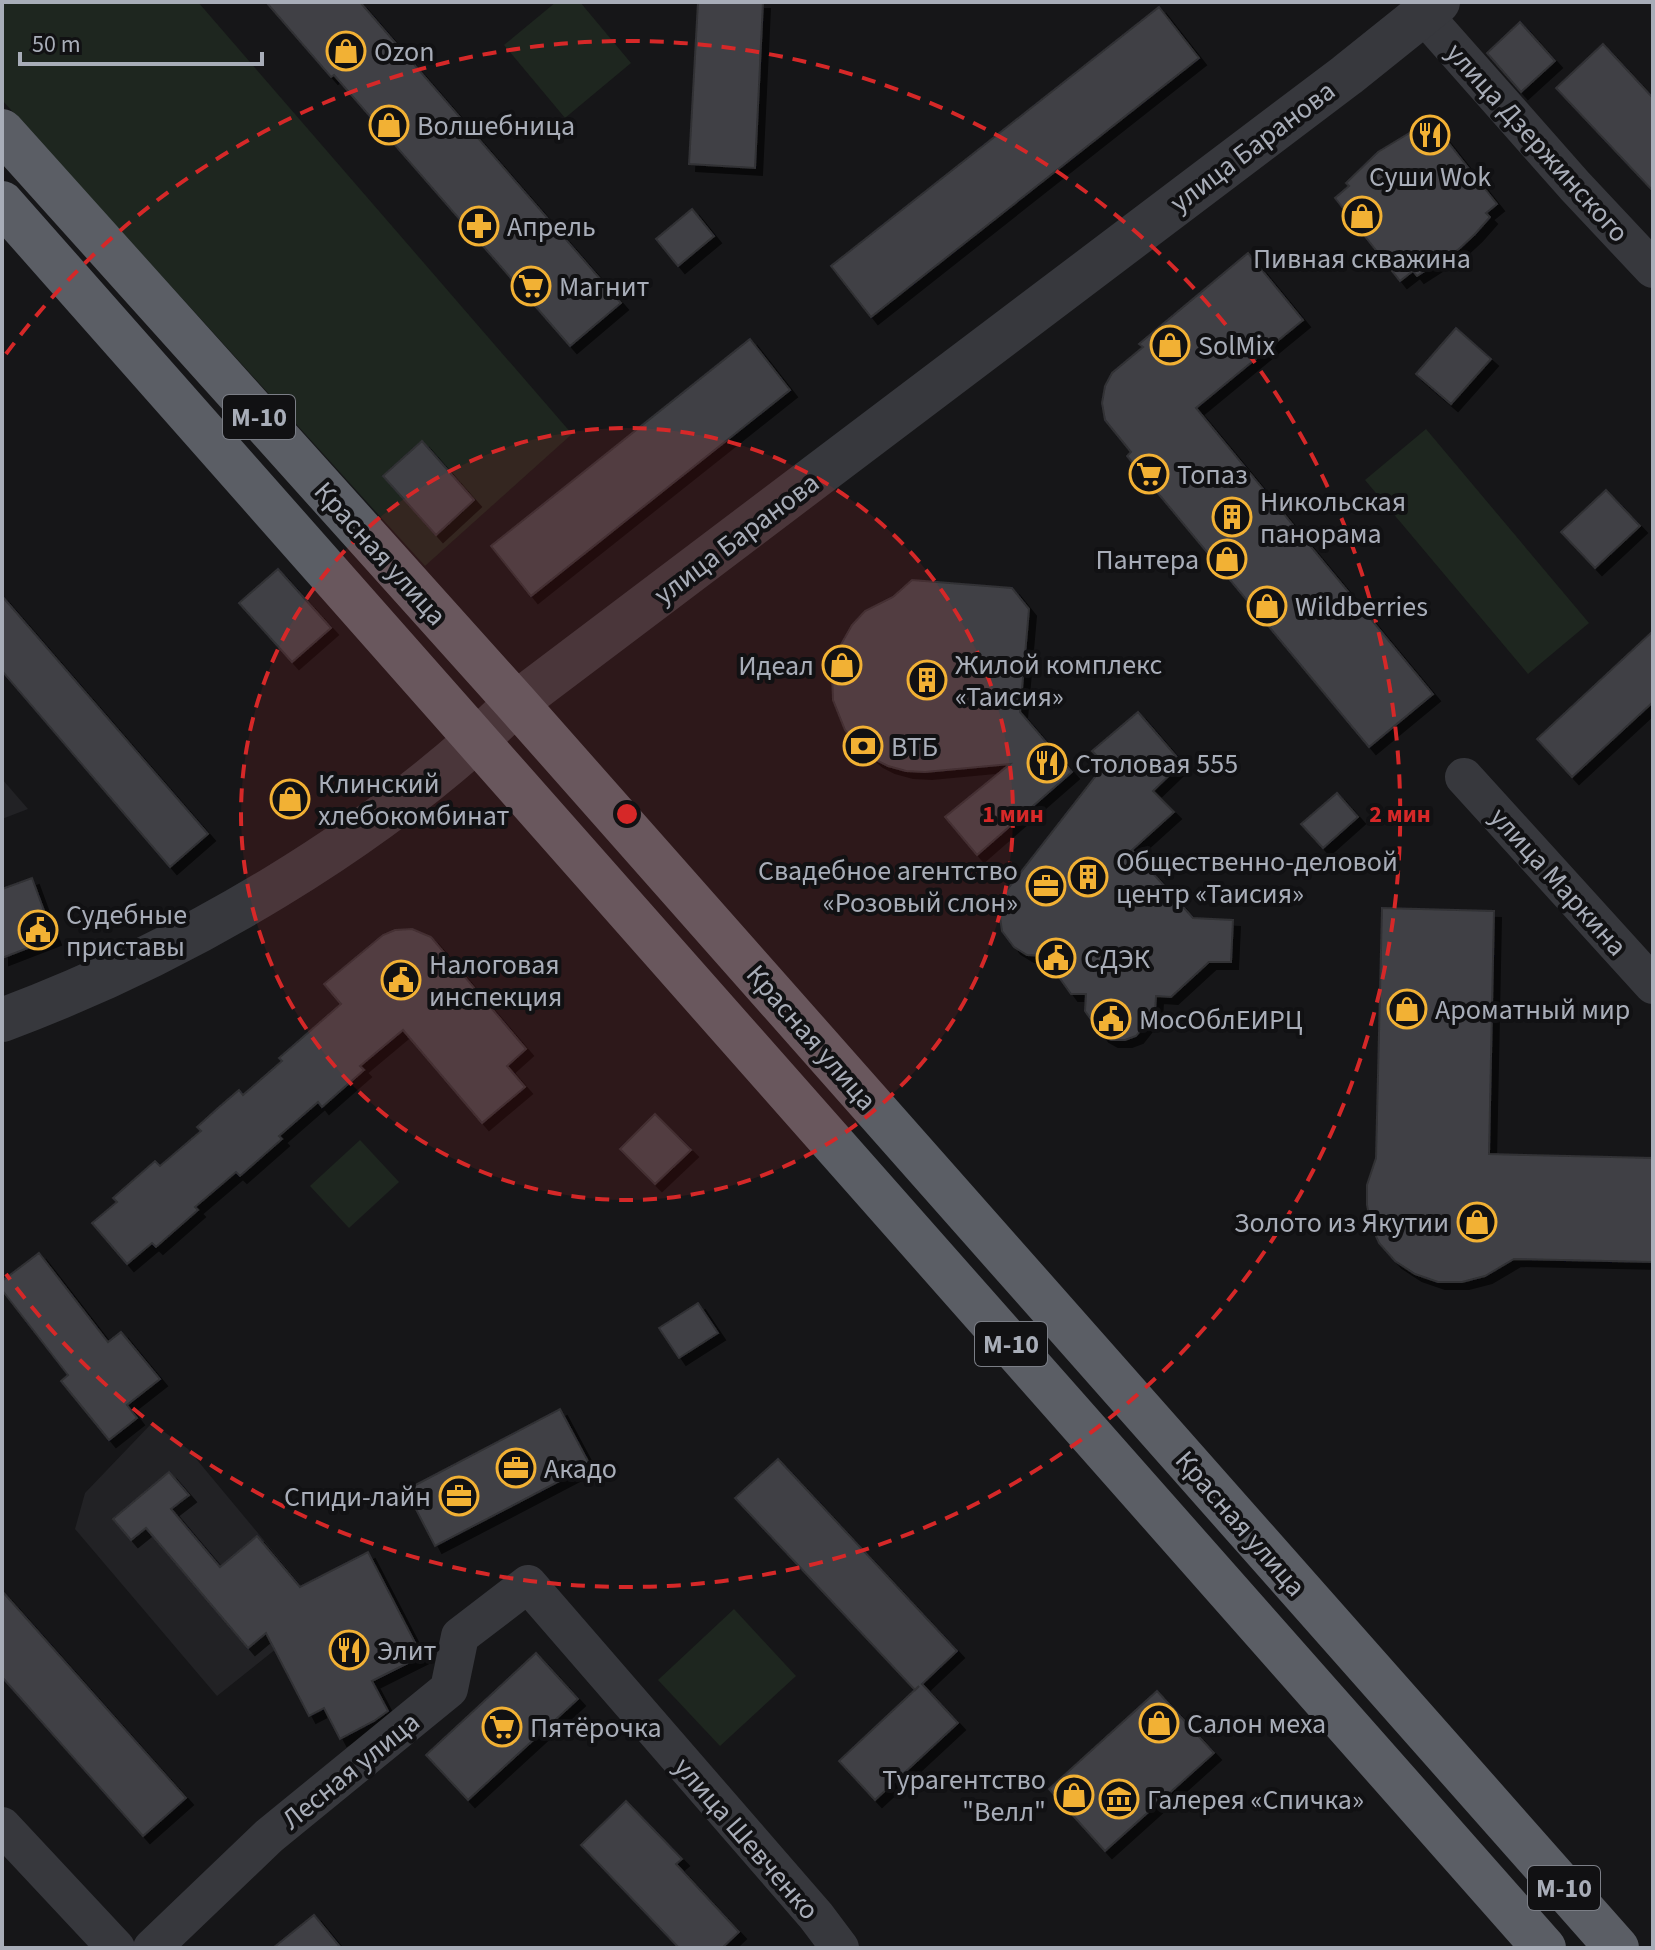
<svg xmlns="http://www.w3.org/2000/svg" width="1655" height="1950" font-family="'Source Sans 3',sans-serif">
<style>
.built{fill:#222225}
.green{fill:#1e261f}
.building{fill:#404145;stroke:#303034;stroke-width:2;filter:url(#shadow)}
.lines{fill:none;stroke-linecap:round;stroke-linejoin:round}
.minor{stroke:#37383d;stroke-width:38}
.tertiary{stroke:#37383d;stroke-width:44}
.trunk{stroke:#5b5e65;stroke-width:44}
.ring{fill:none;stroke:#d62828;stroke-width:4;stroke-dasharray:14 10}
.labels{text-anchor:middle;stroke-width:8;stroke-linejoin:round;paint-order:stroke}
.shield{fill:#111113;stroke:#7b7e86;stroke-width:2}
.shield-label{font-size:26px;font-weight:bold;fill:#a8adb8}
.poi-label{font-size:28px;fill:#a8adb8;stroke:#111113;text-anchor:start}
.street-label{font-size:28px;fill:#a8adb8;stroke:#111113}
.centre{fill:#d62828;stroke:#111113;stroke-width:4}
.ring-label{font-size:24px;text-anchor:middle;font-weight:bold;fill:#d62828;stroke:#111113;stroke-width:8;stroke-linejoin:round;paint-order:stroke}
</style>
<defs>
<filter id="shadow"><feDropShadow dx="7" dy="7" stdDeviation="0" flood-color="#0009"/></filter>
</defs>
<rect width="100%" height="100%" fill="#161618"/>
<!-- built -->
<g class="built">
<path d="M2,779l26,30 -26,10z"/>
<path d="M152,1423l36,26 114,137 -8,4 -13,55 -64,51 -142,-167 10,-36z"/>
</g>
<!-- green -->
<g class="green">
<path d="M2,2h196l374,432 -147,132 -423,-466z"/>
<path d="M556,2h24l51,61 -66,55 -61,-73z"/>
<path d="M1426,429l163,194 -61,51 -163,-194z"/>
<path d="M360,1140l39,42 -50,46 -39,-42z"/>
<path d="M734,1609l62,67 -76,70 -62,-66z"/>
</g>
<!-- building -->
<g class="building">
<path d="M266,2h94l261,301 -51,43 -236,-271 -3,2z"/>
<path d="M698,2h65l-8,166 -66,-4z"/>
<path d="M1159,7l40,51 -328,259 -40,-51z"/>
<path d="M1520,22l35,39 -34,31 -34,-39z"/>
<path d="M1603,44l50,54v93l-97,-103z"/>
<path d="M1432,122l65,82 -11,9 4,4 -15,17 -16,15 -42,27 -4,-5 -13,10 -65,-83 14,-12 -3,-3 32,-31 38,-23 2,3z"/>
<path d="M692,209l22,27 -36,30 -22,-27z"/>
<path d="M1248,253l55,67 -107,88 237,286 -64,53 -242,-291 4,-4 -26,-32 -3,-17 3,-17 7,-13 31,-26 -4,-3z"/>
<path d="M1456,328l35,31 -40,45 -35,-30z"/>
<path d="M750,339l40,51 -259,206 -40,-50z"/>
<path d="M422,441l52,59 -38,35 -53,-59z"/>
<path d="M1606,490l34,36 -45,42 -34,-36z"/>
<path d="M278,569l53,59 -39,34 -53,-59z"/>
<path d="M912,580l100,8 17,21 -9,103 52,60 -95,83 -32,-38 65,-53 -85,8 -19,-1 -18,-5 -12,-6 -22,-19 -9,-11 -12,-30 -1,-26 3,-19 17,-30 13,-14 28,-14z"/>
<path d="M2,596l206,238 -38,33 -168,-196z"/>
<path d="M1653,631v71l-81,75 -35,-38z"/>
<path d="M1138,712l44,51 -29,28 21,21 -42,38 61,68 40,2 -2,42h-22l-38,35 -15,-1 -1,16 -19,24 -11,4h-14l-9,-5 -17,-24 1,-17h-15l-27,-38 -17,-1 -13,-8 -12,-16 -3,-20 4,-16 102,-131 -13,-13z"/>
<path d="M1337,793l21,24 -35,31 -22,-24z"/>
<path d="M32,878l22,60 -52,20v-69z"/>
<path d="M1382,908l112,3 -5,243 164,4v104l-139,-3 -29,17 -23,6h-24l-23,-8 -20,-13 -16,-18 -8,-18 -4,-20v-20l9,-27z"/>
<path d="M412,929l19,8 95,112 -19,17 18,21 -43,36 -79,-93 -43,36 4,4 -42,37 -4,-5 -39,34 3,3 -42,37 -4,-4 -41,35 3,3 -42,37 -4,-4 -25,21 -35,-41 25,-21 -4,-4 42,-37 5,5 41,-35 -4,-4 21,-19 21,-18 4,5 39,-34 -3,-3 62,-54 -17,-20 59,-49 12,-5z"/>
<path d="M655,1114l36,36 -36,34 -35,-35z"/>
<path d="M39,1253l69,89 13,-10 39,47 -33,26 10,13 -28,22 -48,-59 7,-6 -66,-85v-9z"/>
<path d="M698,1303l20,30 -39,25 -20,-30z"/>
<path d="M560,1409l30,56 -155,81 -29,-56z"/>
<path d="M778,1459l179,192 -35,33 36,39 -83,77 -36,-39 80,-75 -4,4 -180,-192z"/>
<path d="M169,1472l20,23 -18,14 49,58 37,-31 43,51 68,-35 54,104 -50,25 16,30 -14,10 -34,18 -16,-31 -15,8 -43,-83 -18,15 -102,-120 -15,12 -18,-21z"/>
<path d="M2,1591l184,207 -43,38 -141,-159z"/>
<path d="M536,1653l42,46 -110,101 -42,-45z"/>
<path d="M1157,1691l57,62 -109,98 -56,-62z"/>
<path d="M626,1801l56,58 -6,5 63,68 -17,16h-43l-98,-103z"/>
<path d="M314,1915l27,33h-68z"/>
</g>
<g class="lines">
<!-- minor -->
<g class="minor">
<path d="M1423,14l152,172 78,83"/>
<path d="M1464,777l189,208"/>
<path d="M2,1826l114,122"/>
<path d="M152,1948l117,-112 180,-147 11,-53 68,-52 288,332 24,32"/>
</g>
<!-- tertiary -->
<path class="tertiary" d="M2,1020c181,-67 377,-182 514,-317l831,-628 91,-73"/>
<!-- trunk -->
<g class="trunk">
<path d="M2,131l514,572 1101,1245"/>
<path d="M2,203l1542,1745"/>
</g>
</g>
<!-- distance rings -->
<circle cx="627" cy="814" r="386" fill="#d62828" fill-opacity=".12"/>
<g class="ring">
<circle cx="627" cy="814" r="386"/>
<path d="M6 354A773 773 0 1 1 6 1274"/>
</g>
<!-- icons -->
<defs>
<symbol id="shop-ring" viewBox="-11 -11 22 22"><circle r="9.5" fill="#111113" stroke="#f2b134" stroke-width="1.5"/><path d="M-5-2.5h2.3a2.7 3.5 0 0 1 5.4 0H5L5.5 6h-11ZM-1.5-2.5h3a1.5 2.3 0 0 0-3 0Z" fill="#f2b134"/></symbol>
<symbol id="restaurant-ring" viewBox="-11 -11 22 22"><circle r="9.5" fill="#111113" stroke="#f2b134" stroke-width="1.5"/><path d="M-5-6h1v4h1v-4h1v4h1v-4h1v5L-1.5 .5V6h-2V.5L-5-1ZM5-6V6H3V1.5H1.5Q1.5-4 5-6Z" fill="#f2b134"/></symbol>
<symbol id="pharmacy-ring" viewBox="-11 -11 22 22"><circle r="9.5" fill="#111113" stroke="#f2b134" stroke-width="1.5"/><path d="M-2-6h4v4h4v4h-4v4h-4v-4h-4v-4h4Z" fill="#f2b134"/></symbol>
<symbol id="supermarket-ring" viewBox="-11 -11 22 22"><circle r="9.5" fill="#111113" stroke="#f2b134" stroke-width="1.5"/><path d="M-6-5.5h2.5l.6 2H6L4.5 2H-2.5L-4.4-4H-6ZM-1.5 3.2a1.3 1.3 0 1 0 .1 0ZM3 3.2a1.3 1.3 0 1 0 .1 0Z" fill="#f2b134"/></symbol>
<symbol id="building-ring" viewBox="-11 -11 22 22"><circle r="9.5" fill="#111113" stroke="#f2b134" stroke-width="1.5"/><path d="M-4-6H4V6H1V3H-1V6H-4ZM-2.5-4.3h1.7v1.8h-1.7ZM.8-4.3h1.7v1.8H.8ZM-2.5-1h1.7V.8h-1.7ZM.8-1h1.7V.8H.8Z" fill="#f2b134"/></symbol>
<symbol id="bank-ring" viewBox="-11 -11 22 22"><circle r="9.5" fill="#111113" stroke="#f2b134" stroke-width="1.5"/><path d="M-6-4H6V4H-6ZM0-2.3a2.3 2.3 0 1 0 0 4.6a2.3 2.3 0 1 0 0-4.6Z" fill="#f2b134"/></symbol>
<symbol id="office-ring" viewBox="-11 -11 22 22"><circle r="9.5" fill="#111113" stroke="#f2b134" stroke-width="1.5"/><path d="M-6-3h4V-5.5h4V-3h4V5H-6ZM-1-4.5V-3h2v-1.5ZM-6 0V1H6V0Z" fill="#f2b134"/></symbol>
<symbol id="civic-ring" viewBox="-11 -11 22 22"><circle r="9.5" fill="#111113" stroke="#f2b134" stroke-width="1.5"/><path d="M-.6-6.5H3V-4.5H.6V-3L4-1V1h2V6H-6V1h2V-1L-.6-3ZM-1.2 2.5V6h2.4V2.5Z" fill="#f2b134"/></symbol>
<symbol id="museum-ring" viewBox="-11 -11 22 22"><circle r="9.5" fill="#111113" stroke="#f2b134" stroke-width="1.5"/><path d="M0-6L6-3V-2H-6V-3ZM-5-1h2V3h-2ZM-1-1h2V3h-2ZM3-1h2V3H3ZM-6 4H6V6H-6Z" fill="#f2b134"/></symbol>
</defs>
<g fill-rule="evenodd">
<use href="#shop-ring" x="324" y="29" width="44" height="44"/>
<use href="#shop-ring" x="367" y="103" width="44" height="44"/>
<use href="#restaurant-ring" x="1408" y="113" width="44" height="44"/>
<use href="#shop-ring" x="1340" y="194" width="44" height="44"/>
<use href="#pharmacy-ring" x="457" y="204" width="44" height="44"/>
<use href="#supermarket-ring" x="509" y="264" width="44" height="44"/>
<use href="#shop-ring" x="1148" y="323" width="44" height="44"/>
<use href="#supermarket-ring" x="1127" y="452" width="44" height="44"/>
<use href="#building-ring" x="1210" y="495" width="44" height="44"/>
<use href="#shop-ring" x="1205" y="537" width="44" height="44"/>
<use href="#shop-ring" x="1245" y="584" width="44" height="44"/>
<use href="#shop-ring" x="820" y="643" width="44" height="44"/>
<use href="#building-ring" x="905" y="658" width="44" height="44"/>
<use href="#bank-ring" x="841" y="724" width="44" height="44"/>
<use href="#restaurant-ring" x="1025" y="741" width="44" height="44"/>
<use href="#shop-ring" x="268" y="777" width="44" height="44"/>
<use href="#building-ring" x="1066" y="855" width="44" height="44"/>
<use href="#office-ring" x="1024" y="864" width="44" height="44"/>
<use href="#civic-ring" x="16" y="908" width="44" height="44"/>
<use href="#civic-ring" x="1034" y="936" width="44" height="44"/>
<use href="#civic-ring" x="379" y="958" width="44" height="44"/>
<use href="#shop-ring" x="1385" y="987" width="44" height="44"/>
<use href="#civic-ring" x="1089" y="997" width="44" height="44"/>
<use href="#shop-ring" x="1455" y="1200" width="44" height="44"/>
<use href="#office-ring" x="494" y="1446" width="44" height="44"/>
<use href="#office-ring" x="437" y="1474" width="44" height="44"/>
<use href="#restaurant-ring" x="327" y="1628" width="44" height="44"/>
<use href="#shop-ring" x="1137" y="1701" width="44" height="44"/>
<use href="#supermarket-ring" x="480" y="1705" width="44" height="44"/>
<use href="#shop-ring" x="1052" y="1773" width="44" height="44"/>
<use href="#museum-ring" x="1097" y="1777" width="44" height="44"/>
</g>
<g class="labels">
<!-- shield labels -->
<g class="shield">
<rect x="223" y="395" width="72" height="44" rx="6"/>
<rect x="975" y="1322" width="72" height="44" rx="6"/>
<rect x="1528" y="1866" width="72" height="44" rx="6"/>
</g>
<g class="shield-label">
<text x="259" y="426">М-10</text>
<text x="1011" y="1353">М-10</text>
<text x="1564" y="1897">М-10</text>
</g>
<!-- poi labels -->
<g class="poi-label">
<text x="374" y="61">Ozon</text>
<text x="417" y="135">Волшебница</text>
<text x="1430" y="186" text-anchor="middle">Суши Wok</text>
<text x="507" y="236">Апрель</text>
<text x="1362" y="268" text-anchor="middle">Пивная скважина</text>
<text x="559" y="296">Магнит</text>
<text x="1198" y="355">SolMix</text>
<text x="1177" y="484">Топаз</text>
<text x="1260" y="511">Никольская<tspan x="1260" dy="32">панорама</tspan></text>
<text x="1199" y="569" text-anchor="end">Пантера</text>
<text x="1295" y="616">Wildberries</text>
<text x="955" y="674">Жилой комплекс<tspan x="955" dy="32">«Таисия»</tspan></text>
<text x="814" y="675" text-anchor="end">Идеал</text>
<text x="891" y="756">ВТБ</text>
<text x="1075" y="773">Столовая 555</text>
<text x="318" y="793">Клинский<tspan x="318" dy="32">хлебокомбинат</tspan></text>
<text x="1116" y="871">Общественно-деловой<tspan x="1116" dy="32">центр «Таисия»</tspan></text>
<text x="1018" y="880" text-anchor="end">Свадебное агентство<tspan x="1018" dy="32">«Розовый слон»</tspan></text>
<text x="66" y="924">Судебные<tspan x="66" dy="32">приставы</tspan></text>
<text x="1084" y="968">СДЭК</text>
<text x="429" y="974">Налоговая<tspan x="429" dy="32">инспекция</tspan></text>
<text x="1435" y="1019">Ароматный мир</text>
<text x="1139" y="1029">МосОблЕИРЦ</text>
<text x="1449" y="1232" text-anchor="end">Золото из Якутии</text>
<text x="544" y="1478">Акадо</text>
<text x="431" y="1506" text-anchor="end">Спиди-лайн</text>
<text x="377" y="1660">Элит</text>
<text x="1187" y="1733">Салон меха</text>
<text x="530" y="1737">Пятёрочка</text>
<text x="1046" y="1789" text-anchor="end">Турагентство<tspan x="1046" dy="32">"Велл"</tspan></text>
<text x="1147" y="1809">Галерея «Спичка»</text>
</g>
<!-- street labels -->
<g class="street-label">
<text transform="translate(1538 142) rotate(48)" y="10">улица Дзержинского</text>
<text transform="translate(1252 146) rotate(-37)" y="10">улица Баранова</text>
<text transform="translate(736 538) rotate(-37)" y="10">улица Баранова</text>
<text transform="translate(381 553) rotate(48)" y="10">Красная улица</text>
<text transform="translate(1559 881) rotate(48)" y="10">улица Маркина</text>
<text transform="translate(812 1037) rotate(49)" y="10">Красная улица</text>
<text transform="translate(1241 1523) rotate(49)" y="10">Красная улица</text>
<text transform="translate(350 1770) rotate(-39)" y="10">Лесная улица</text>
<text transform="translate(747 1838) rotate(49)" y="10">улица Шевченко</text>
</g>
</g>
<circle cx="627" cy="814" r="12" class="centre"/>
<g class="ring-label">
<text x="1013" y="822">1 мин</text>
<text x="1400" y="822">2 мин</text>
</g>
<!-- border -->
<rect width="1655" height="1950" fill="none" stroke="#a8adb8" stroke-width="8"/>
<!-- scale -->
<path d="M20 52v12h242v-12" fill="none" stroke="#a8adb8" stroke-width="4"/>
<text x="32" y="52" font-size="24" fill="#a8adb8" stroke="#111113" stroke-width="6" paint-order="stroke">50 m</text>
</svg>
